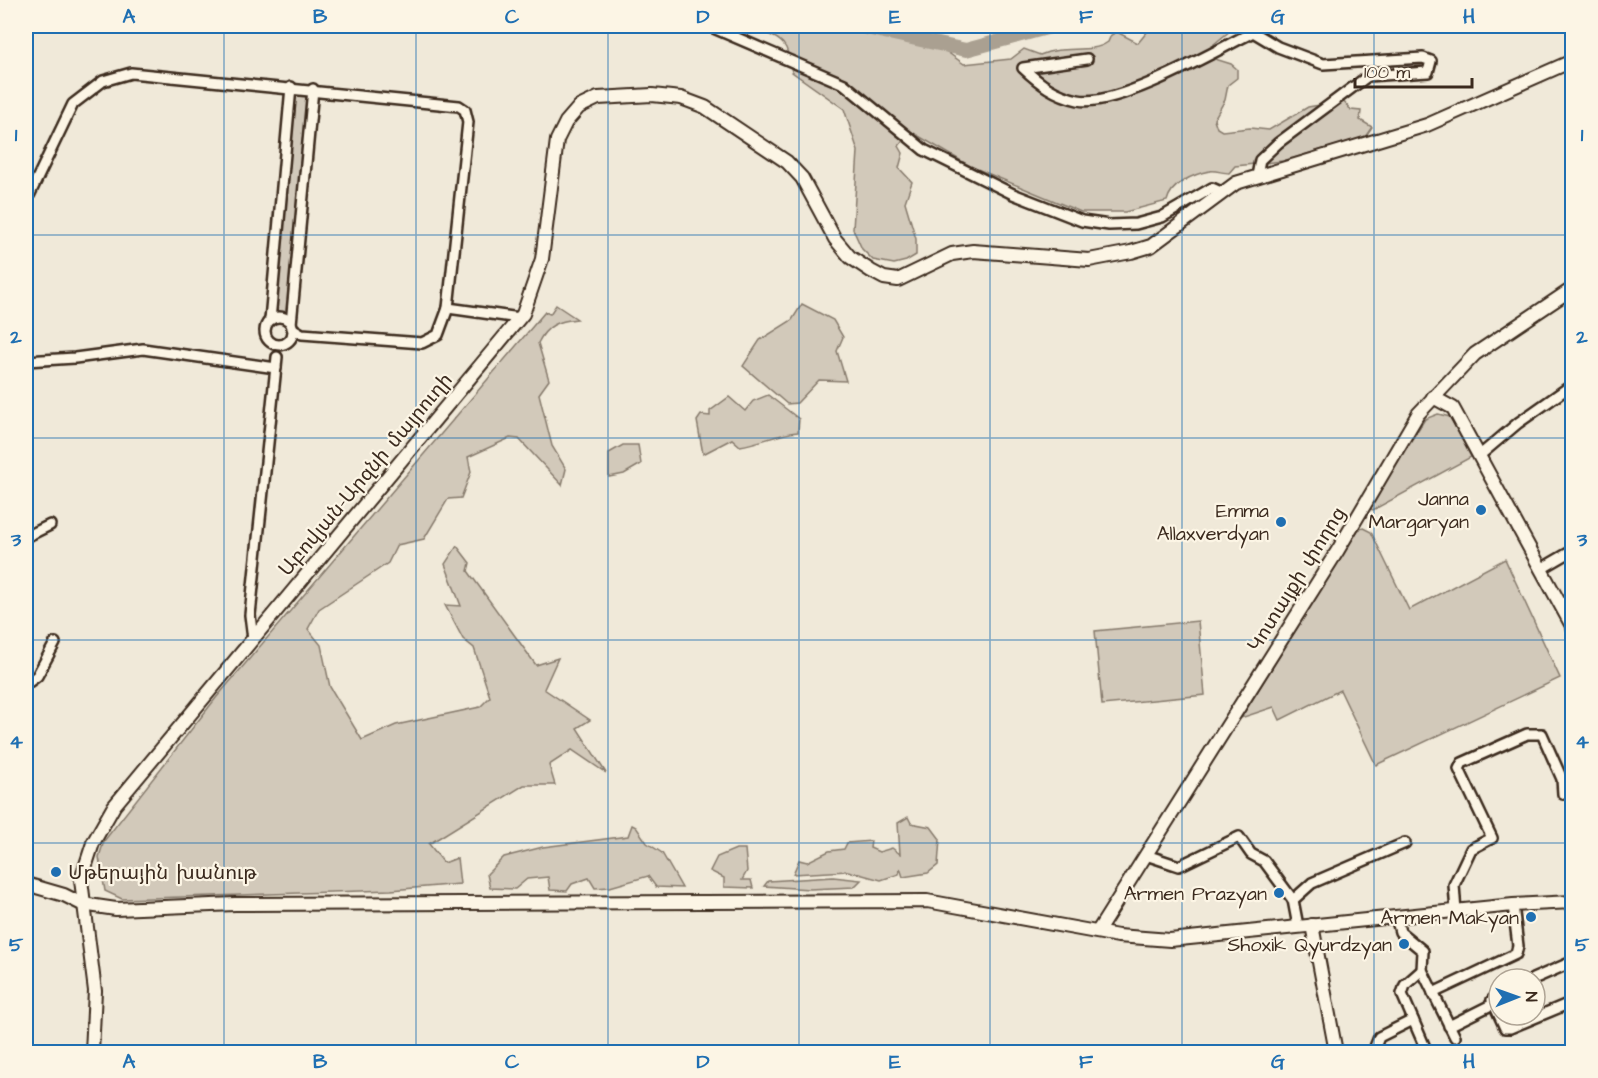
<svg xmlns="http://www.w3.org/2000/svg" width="1598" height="1078" font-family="'Architects Daughter','Noto Sans Armenian',sans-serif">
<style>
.green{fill:#d2c9ba;stroke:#867a6c;stroke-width:1.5}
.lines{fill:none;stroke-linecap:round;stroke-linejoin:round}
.river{stroke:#aaa091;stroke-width:14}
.street-casing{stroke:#3b2a1e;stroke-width:14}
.secondary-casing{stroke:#3b2a1e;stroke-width:16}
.street{stroke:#fcf5e5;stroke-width:9}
.secondary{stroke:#fcf5e5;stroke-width:12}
.grid{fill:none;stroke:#1f6fb2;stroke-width:1.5;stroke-opacity:0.55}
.poi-dot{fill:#1f6fb2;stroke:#fcf5e5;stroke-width:2}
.labels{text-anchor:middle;stroke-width:4.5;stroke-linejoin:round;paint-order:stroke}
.street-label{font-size:20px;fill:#3b2a1e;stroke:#fcf5e5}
.poi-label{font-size:20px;fill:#3b2a1e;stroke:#fcf5e5;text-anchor:end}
.neatline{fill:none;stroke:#1f6fb2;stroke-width:2}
.grid-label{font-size:20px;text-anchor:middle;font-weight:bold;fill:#1f6fb2}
</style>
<rect width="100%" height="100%" fill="#f0e9d9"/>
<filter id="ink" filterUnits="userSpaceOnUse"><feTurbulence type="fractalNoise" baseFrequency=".0167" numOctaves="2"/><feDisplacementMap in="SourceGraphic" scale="12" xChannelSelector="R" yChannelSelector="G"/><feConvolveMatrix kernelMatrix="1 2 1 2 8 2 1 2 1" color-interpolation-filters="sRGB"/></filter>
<g filter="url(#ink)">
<!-- green -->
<g class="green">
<path d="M742,26h157l17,4 48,34 47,-5 13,-10 16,6c25,-11 50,0 68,-13l3,-7 6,-3 21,11 14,-17h84l-22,18 1,15 16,5 6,5v9l-9,7 -3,15 -11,19 3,9 5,3 28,-3 19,2 39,-23 35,-6 8,9 10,1 -1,9 12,7 -7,10 -82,24 -48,5 -6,7c-6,0 -14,-3 -19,-2 -17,3 -39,13 -43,30l-42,11h-44l-111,-46 -60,-35 -11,15 4,7 -4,15 13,14 -7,20 11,37v16l-10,6 -12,3 -21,-4 -11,-11 -9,-20 5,-78 -14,-42 -52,-37c-2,-7 -3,-17 -6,-24 -6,-13 -31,-19 -44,-22z"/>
<path d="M295,95l14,1 -22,216 -13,-1z"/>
<path d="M802,304l31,16 10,17 -6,14 9,30 -27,-1 -22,23 -10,1 -44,-38 17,-26 32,-20z"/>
<path d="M556,305l21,14c-19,2 -30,6 -39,24l11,37 -10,14 13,52 14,23 -4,16 -43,-46 -9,-1 -42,19 3,15 -10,26 -13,1 -24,40 -27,6 -9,18 -69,46 -11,20 13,16 9,42 32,53 34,-15 84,-18 10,-10 -16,-49 -11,-9 -18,-34 16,1 -16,-42 12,-18 13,17 -2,8 68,94 22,-7 -14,31 46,31 -13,8 29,45 -34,-23 -23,15 6,20h-31l-95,59 15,19 13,-5 3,26 -69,6 -269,9 -17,-8 -6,-34 5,-16 112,-143 329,-386 5,2z"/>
<path d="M768,395l31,24 -1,13c-21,2 -38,11 -58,14l-8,-7 -29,15 -6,-33 4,-6 9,1v-5l19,-14 16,14 8,-10z"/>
<path d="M1438,414l12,3 21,40 -98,53 -5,-2 57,-89z"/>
<path d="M623,445h15l3,19 -17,10 -15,3v-24z"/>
<path d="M1363,528l8,4 38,78 96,-51 55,119 -184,87 -36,-75 -60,30 -6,-13 -33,11 117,-188z"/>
<path d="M1198,621l7,74 -103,10 -7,-74z"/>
<path d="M908,817l3,6 20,4 9,12 -2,26 -10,8 -25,4 -3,-9 -1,6 -18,6 -33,-9 -55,3 6,-14 8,2 22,-11 15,-2 3,-6 24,-2 -1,7 9,4 13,-4 8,6 -2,-31z"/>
<path d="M632,825l4,2 11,16 15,10 20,35 -26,-1 -8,-11 -38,11 -15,1 -6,-10 -17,6 -5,7 -17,-1 -2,-13 -21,2 -12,10 -25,-1 -3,-14 17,-17 39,-10 85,-11z"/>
<path d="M736,849h9l2,22 -5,9h9l2,8 -29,-1v-9l-14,-7 7,-14z"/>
<path d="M833,877l28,3 -7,7 -44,2 -46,-3 4,-5z"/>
</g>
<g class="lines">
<!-- river -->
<path class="river" d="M857,26l109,24 88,-24"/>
<defs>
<g id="street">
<path d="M709,26l135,58 80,66 89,44 69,27 27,4 27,-1 26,-7 50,-29 9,4"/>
<path d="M1087,59l-64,9c17,16 32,27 55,32 38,8 138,-49 175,-68l25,15 45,17 100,-6 8,3 -3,11 -60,4 -90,67 -18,17 -3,16"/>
<path d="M26,202l47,-98 30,-23 28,-8 328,33 6,4 3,12 -20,186 -10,27 -16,8 -120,-9 -10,-6"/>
<path d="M448,308l72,10"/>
<circle cx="279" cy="331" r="14"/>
<path d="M270,320l21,-233"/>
<path d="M291,324l22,-235"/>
<path d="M26,361l49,-3 68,-9 133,19"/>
<path d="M1479,456l39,-33 54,-38"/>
<path d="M26,537l24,-12"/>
<path d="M1541,569l31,-18"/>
<path d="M253,639l-3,-24 27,-258"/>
<path d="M26,684l11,-8 18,-33"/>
<path d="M1146,855l33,11 60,-29 12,17 13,7 29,39"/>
<path d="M1456,912l-2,-27 17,-36 21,-11 -33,-69 3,-6 65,-29h15l20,45 1,15"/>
<path d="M1396,917l4,15 23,19 -1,19 33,67"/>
<path d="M1298,926l-5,-26 19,-17 93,-40"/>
<path d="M1422,970l-17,15 -3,9 25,58"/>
<path d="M1533,979l39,-17"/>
<path d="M1433,993l83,-39 2,-8 -5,-41"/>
<path d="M1499,994l-7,6 13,28h5l60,-25"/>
<path d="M1449,1026l44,-22"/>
<path d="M1378,1052l-3,-5 4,-10 34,-17"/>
</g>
<g id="secondary">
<path d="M1433,397l20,11 119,218"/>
<path d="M26,884l38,11 18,9 34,5 119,-5 692,-3 191,35 52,4 343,-35 59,-3"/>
<path d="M1312,925l24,127"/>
<path d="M1098,931l240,-381 80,-136 57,-60 97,-65"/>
<path d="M92,1052l3,-61 -14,-111 12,-37 21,-37 409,-492 19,-55 15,-119 9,-18 13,-15 19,-9 54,-3 29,3 24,9 82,55 15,16 33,61 15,18 21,14 13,7 14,2 54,-26 21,-3 116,9 42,-8 20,-6 85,-63 191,-58 145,-64"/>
</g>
</defs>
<!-- street casing -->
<use href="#street" class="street-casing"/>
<!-- secondary casing -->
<use href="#secondary" class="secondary-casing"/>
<!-- street -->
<use href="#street" class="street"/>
<!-- secondary -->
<use href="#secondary" class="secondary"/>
</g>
</g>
<!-- grid -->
<path class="grid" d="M224,26v1026M416,26v1026M608,26v1026M799,26v1026M990,26v1026M1182,26v1026M1374,26v1026M26,235h1546M26,438h1546M26,640h1546M26,843h1546"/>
<!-- markers -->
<g class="poi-dot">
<circle cx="1481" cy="510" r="6"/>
<circle cx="1281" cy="522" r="6"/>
<circle cx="56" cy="872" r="6"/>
<circle cx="1279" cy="893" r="6"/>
<circle cx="1531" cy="917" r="6"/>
<circle cx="1404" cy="944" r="6"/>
</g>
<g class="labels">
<!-- street labels -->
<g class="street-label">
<text transform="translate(365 474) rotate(-50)" y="7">Աբովյան-Արզնի մայրուղի</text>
<text transform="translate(1296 579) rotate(-58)" y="7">Կոտայքի փողոց</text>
</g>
<!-- poi labels -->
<g class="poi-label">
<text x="1469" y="505">Janna<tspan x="1469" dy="23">Margaryan</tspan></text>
<text x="1269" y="517">Emma<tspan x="1269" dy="23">Allaxverdyan</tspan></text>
<text x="68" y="879" text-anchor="start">Մթերային խանութ</text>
<text x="1267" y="900">Armen Prazyan</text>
<text x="1519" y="924">Armen Makyan</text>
<text x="1392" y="951">Shoxik Qyurdzyan</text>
</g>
</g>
<!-- margin -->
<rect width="1598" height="1078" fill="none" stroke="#fcf5e5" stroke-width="66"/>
<!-- north arrow -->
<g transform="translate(1517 997) rotate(89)"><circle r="28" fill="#fcf5e5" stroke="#afa495" stroke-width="1.5"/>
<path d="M0-4.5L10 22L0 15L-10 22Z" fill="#1f6fb2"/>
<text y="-9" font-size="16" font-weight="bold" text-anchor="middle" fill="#3b2a1e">N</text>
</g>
<!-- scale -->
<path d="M1355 78v9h117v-9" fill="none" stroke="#3b2a1e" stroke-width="3"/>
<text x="1364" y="78" font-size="18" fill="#3b2a1e" stroke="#fcf5e5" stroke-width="4.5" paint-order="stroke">100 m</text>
<rect x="33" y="33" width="1532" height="1012" class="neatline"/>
<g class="grid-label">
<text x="129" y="23">A</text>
<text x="320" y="23">B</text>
<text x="512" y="23">C</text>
<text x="703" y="23">D</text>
<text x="895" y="23">E</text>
<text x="1086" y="23">F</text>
<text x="1278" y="23">G</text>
<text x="1469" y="23">H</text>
<text x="16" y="141">1</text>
<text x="1582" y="141">1</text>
<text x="16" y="343">2</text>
<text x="1582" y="343">2</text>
<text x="16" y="546">3</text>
<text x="1582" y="546">3</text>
<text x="16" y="748">4</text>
<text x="1582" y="748">4</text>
<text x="16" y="951">5</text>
<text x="1582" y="951">5</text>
<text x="129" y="1068">A</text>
<text x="320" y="1068">B</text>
<text x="512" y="1068">C</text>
<text x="703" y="1068">D</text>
<text x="895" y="1068">E</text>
<text x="1086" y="1068">F</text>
<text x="1278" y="1068">G</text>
<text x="1469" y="1068">H</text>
</g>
</svg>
